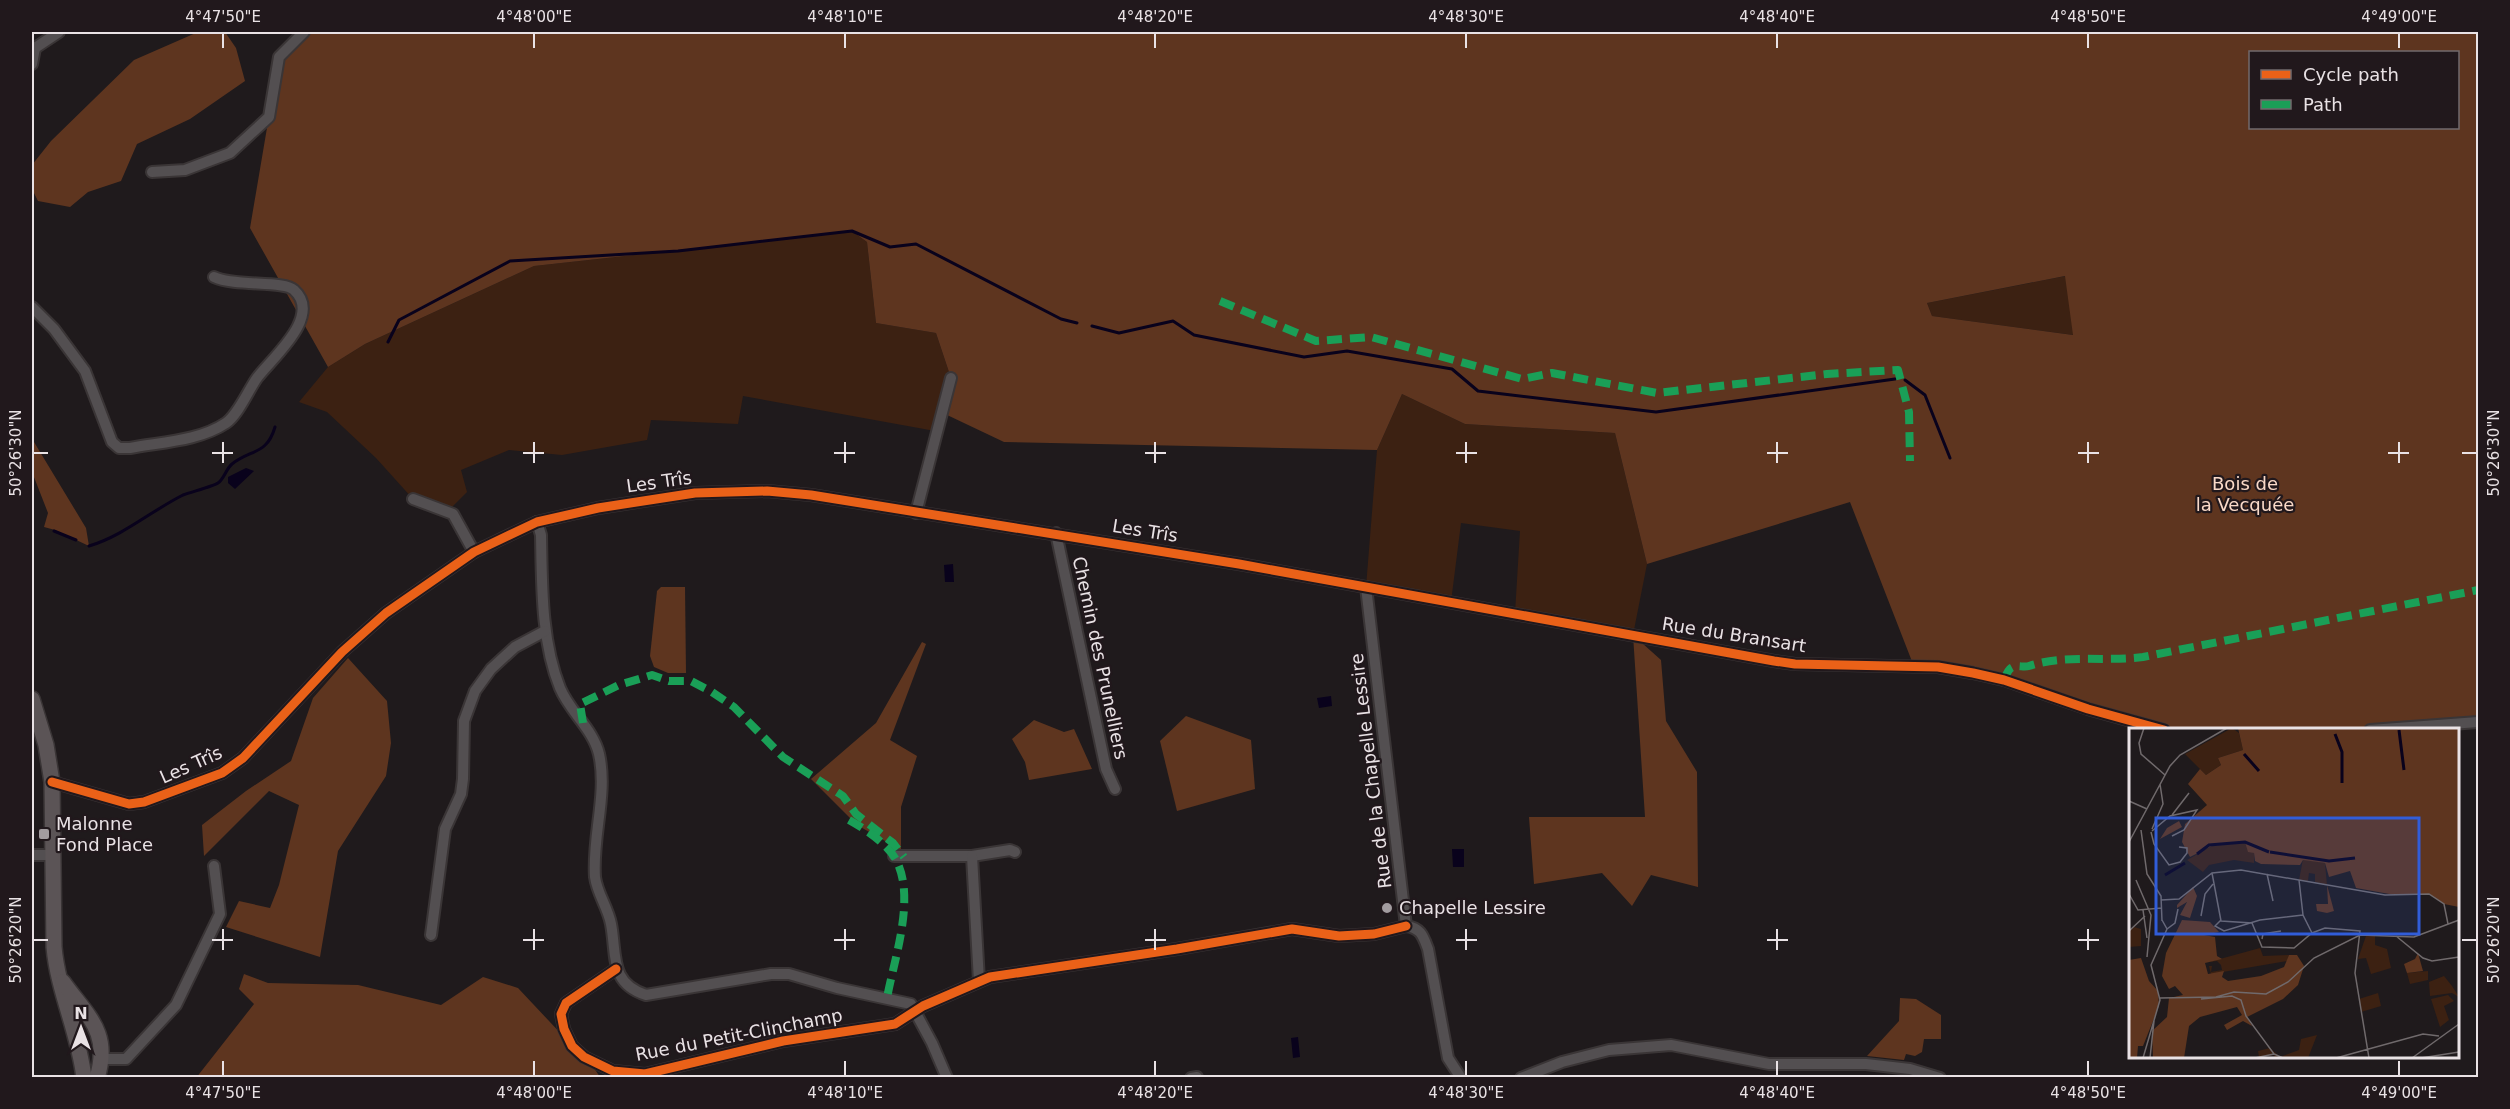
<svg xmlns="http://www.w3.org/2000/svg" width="2510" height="1109" font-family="'DejaVu Sans',sans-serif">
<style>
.green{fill:#3c2112}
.forest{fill:#5e351f;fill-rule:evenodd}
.water{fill:#09021c}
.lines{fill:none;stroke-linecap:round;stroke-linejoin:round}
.stream{stroke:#09021c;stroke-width:3}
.street-casing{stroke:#3a3536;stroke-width:14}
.secondary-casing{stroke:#3a3536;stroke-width:18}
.street{stroke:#534f51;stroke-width:10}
.secondary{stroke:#5b5456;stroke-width:15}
.quiet{stroke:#1a9f57;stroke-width:8;stroke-dasharray:15 8;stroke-linecap:butt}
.cycleway-casing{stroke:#21181c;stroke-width:13}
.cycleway{stroke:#ea6118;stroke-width:9}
.ticks{fill:none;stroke:#e9e2e5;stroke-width:2}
.poi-dot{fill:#a29c9f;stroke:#21181c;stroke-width:2}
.labels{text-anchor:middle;stroke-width:4.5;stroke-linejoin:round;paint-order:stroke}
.street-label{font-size:18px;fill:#e9e2e5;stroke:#21181c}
.park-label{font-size:18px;fill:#f9d9c8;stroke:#21181c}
.poi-label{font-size:18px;fill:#e9e2e5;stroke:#21181c;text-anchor:start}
.inset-river{fill:none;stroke:#09021c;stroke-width:3}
.inset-road{fill:none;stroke:#706a6c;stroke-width:1.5}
.view{fill:#315dd9;fill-opacity:0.15;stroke:#315dd9;stroke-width:3}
.inset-edge{fill:none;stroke:#e9e2e5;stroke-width:3}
.neatline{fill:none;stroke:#e9e2e5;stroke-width:2}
.ticks-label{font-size:15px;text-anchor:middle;fill:#e9e2e5}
</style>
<rect width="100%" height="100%" fill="#1f1a1c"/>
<!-- green -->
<g class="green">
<path d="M852,231l15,11 9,81 60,10 15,45 -16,53 -192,-35 -5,28 -87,-4 -4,20 -85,15 -53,-5 -48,20 6,22 -19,19 -35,-12 -37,-41 -49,-46 -28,-10 29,-35 37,-23 169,-78z"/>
<path d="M2066,276l8,59 -142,-19 -5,-13z"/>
<path d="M1402,394l63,30 150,9 32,131 -14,71 -118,-22 5,-82 -59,-8 -10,79 -85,-15 11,-137z"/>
</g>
<!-- forest -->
<g class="forest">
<path d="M198,32h27l11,16 9,33 -55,38 -53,25 -16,37 -33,11 -18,15 -32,-6 -6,-12v-24l19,-24 83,-81z"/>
<path d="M303,32h2175v690l-108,8 -206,-1 -160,-49 -91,-16 -63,-162 -203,62 -32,-131 -150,-9 -63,-30 -25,56 -373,-8 -59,-28 6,-36 -15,-45 -60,-10 -9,-81 -15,-11 -318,35 -169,78 -37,23 -78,-139 29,-171zM2250,52h208v76h-208zM2065,276l8,59 -141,-19 -5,-13z"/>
<path d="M34,442l52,86 3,18 -34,-16 -11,-3 4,-14 -16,-41v-28z"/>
<path d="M661,587h24l1,86h-18l-14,-6 -4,-11 7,-65z"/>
<path d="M1633,635l28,25 5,61 31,51 1,115 -47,-12 -19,31 -30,-33 -68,11 -5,-67h116z"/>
<path d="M922,642l4,2 -36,96 27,16 -16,51v43l-44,-25 -46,-46 65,-56z"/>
<path d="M348,658l39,43 4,42 -5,33 -48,75 -18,106 -94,-30 13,-26 31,7 9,-23 20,-80 -30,-14 -65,65 -2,-31 44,-34 45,-30 22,-63z"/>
<path d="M1186,716l65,24 4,49 -78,22 -17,-70z"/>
<path d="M1034,720l30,12 10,-3 18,40 -63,11 -4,-18 -13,-23z"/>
<path d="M244,974l24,9 90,2 83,20 42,-28 35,11 78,83 4,6 -404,1 58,-74 -15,-15z"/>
<path d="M1900,998l16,1 25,16v24h-17l-2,13 -7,4 -9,-2 -2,6 -37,-4 32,-35z"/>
</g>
<!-- water -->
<g class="water">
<path d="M246,468l8,3 -19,18 -7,-6v-6z"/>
<path d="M953,564l1,18h-9l-1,-17z"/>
<path d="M1331,696l1,10 -13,2 -2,-10z"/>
<path d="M1452,849h12v18h-11z"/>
<path d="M1298,1037l2,20 -7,1 -2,-20z"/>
</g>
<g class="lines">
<!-- stream -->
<g class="stream">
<path d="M1092,326l27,7 54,-12 21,14 110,22 43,-6 105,18 26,22 178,21 239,-33"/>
<path d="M388,342l11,-22 111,-59 168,-10 174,-20 38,16 26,-3 145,75 16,4"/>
<path d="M1905,380l20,15 25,63"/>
<path d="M54,531l22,9"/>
<path d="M89,546c34,-10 62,-35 94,-51 8,-3 31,-9 35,-12 6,-4 8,-14 14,-19 19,-15 35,-9 43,-37"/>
</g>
<defs>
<g id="street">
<path d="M32,50l27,-18"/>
<path d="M32,64l3,-16"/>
<path d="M152,172l33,-2 45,-17 39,-36 10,-60 25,-25"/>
<path d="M32,307l22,22 31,42 27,71 7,6h11c32,-6 69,-7 96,-25 12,-8 23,-34 31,-45 15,-20 66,-62 37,-88 -10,-10 -59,-3 -80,-13"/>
<path d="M413,499l40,15 21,38"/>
<path d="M916,513l35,-135"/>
<path d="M537,522l4,13c1,49 0,106 19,153 10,24 33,41 39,66 9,40 -7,82 -4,123 2,16 13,31 16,47 6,31 -2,59 35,71l125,-21h18l48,14 74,16 21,39 15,35"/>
<path d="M1056,533l50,236 9,20"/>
<path d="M1366,587l40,339c15,2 17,10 22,23l20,109 13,20"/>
<path d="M2370,730l108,-8"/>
<path d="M52,782l77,22 15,-2 78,-29 21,-15 99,-106 44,-39 88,-61 63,-30 61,-14 97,-15 72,-2 44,4 428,69 535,97 21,3 143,3 35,6 31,7 84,29 76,21"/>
<path d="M32,855h21"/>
<path d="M894,856h78l38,-6 5,2"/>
<path d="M972,856l7,125"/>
<path d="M431,935l14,-106 16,-35 2,-15 1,-58 11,-30 16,-22 24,-22 30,-16"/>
<path d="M616,969l-50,34 -5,11 3,15 8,17 12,11 29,14 32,3 138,-33 112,-17 28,-18 67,-29 187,-28 115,-20 47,7 35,-2 32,-8"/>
<path d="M103,1059h23l50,-54 44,-91 -6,-48"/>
<path d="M1191,1078l6,-1"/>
<path d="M1521,1078l41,-16 47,-12 62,-5 98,19h97l44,5 30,9"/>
</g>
<g id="secondary">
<path d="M32,699l14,46 6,37 2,165c4,45 25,86 30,131"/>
<path d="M63,982c25,35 48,50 34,96"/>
</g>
</defs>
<!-- street casing -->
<use href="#street" class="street-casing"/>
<!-- secondary casing -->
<use href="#secondary" class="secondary-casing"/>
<!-- street -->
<use href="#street" class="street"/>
<!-- secondary -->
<use href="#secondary" class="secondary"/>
<!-- quiet -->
<g class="quiet">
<path d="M1220,301l96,40 55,-4 151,42 30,-6 105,20 170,-19 71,-4 11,42 1,49"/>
<path d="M2004,680c2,-4 3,-9 7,-12 6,-4 12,0 18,-2 37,-12 76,-4 114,-9l335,-67"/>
<path d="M583,723l-3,-19 39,-19 33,-10 17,6h22l21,11 22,15 49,50 60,39 13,18 37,29 11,14"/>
<path d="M849,820c16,9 36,22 46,38 22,38 -1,101 -8,140"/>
</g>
<defs>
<g id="cycleway">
<path d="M52,782l77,22 15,-2 78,-29 21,-15 99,-106 44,-39 88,-61 63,-30 61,-14 97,-15 72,-2 44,4 428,69 535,97 21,3 143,3 35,6 31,7 84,29 76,21"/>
<path d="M616,969l-50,34 -5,11 3,15 8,17 12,11 29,14 32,3 138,-33 112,-17 28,-18 67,-29 187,-28 115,-20 47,7 35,-2 32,-8"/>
</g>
</defs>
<!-- cycleway casing -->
<use href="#cycleway" class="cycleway-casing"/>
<!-- cycleway -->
<use href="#cycleway" class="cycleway"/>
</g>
<!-- ticks -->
<path class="ticks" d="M223,33v15M534,33v15M845,33v15M1155,33v15M1466,33v15M1777,33v15M2088,33v15M2399,33v15M223,442v21M534,442v21M845,442v21M1155,442v21M1466,442v21M1777,442v21M2088,442v21M2399,442v21M33,453h15M212,453h21M523,453h21M834,453h21M1145,453h21M1456,453h21M1767,453h21M2078,453h21M2388,453h21M2462,453h15M223,929v21M534,929v21M845,929v21M1155,929v21M1466,929v21M1777,929v21M2088,929v21M33,940h15M212,940h21M523,940h21M834,940h21M1145,940h21M1456,940h21M1767,940h21M2078,940h21M2462,940h15M223,1061v15M534,1061v15M845,1061v15M1155,1061v15M1466,1061v15M1777,1061v15M2088,1061v15M2399,1061v15"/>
<!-- markers -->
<g class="poi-dot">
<rect x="38" y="828" width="12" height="12" rx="3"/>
<circle cx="1387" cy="908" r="6"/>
</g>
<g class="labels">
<!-- street labels -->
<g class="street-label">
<text transform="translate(659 482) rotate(-8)" y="6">Les Trîs</text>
<text transform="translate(1145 531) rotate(9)" y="6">Les Trîs</text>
<text transform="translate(1734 635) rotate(9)" y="6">Rue du Bransart</text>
<text transform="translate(1100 658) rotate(78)" y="6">Chemin des Prunelliers</text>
<text transform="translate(191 765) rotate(-24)" y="6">Les Trîs</text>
<text transform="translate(1371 771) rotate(-97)" y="6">Rue de la Chapelle Lessire</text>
<text transform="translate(739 1035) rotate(-11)" y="6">Rue du Petit-Clinchamp</text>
</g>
<!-- park labels -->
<g class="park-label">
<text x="2245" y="490">Bois de<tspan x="2245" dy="21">la Vecquée</tspan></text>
</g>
<!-- poi labels -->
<g class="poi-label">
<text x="56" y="830">Malonne<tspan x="56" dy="21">Fond Place</tspan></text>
<text x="1399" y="914">Chapelle Lessire</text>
</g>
</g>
<!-- overview -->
<g transform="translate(2129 728)">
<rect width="330" height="330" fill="#1f1a1c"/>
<path d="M103,0l7,5 4,17 -25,8 3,7 -15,10 -21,-21zM116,114l9,11v10l-20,-3 -25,5 -6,7 -16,-12 25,-14zM174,131l22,4 2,22 -12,-3v-8l-6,-1 -1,8 -9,-1zM5,199l7,2v17l-12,1v-16zM238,205h8v12l12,4 4,19 -20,6 -5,-16 -8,1zM131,220l3,8 26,-1 -2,6 -76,13 -2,-8h3l-1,6 11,-2 -1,-5 -4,-4 -8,1zM299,243v9l-18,4 -3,-11zM315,248l8,10 7,11 -7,-4 -22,3 -1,-14zM249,265l3,13 -20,6 -2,-13zM319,267l6,6 -10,5 5,14 -9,7 -9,-28zM188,307l-9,23h-33l-1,-3 -18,3 3,-1 -1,-6 12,-3 10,9 19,-7 2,-11z" fill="#3c2112"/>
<path d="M109,0h221v179l-15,-3 -15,-10 -34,1 -39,-7 -6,-17 -21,6 -4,-14 -22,-3 -3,5 -39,-1 -6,-3 -1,-8 -6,-1 -3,-10 -33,4 -22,11 -8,-15 3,-18 22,-19 -19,-21 12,-15 6,6 15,-10 -3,-7 25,-8zM50,93l3,6 -22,12 7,-11zM198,157l7,26 -7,2 -10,-2 -1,-7h12zM64,159l4,9 -7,22 -10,-3 7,-13 -10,6v-3zM53,192l28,2 9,10 -15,3 11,2 2,19 5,3 -17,4 3,11 16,-3 -2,6 6,4 33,-5 23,-9 5,-12h8l7,11 -6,19 -15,14 -36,18 5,9 -9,-5 -16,9 -3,-5 18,-10 -5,-8 -37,10 -11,9 -5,32h-31l-1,-27 15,-14 2,-19 14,-3 -8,-9 -6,3 -7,-13 4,-23zM289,225l5,18 -16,2 -3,-9 11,-5zM12,230l8,23 9,10 1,15 -16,40h-5l-1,12h-8v-98z" fill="#5e351f"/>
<path class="inset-river" d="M270,2l5,40M206,6l7,18v31M115,26l15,17M141,124l59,9 26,-3M68,126l12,-9 36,-3 24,10M36,147l20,-12"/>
<path class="inset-road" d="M15,0l-5,15 2,11 24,21M0,73l18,8M43,87l17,-22M23,101l11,-25 -3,-20M12,102l6,44 14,22 1,25M23,103l18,-15 27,-6 -13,20 -12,6M22,104l3,12 15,21 11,-3 7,-9v-5l-8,-1M0,114l41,-76 10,-11 47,-27M83,145l9,48 31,2 10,24 32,1 18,-15 13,-5 35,3 -5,42 14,85M138,146l6,27M7,152l15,35 -4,42M170,152l4,35 9,18M0,166l9,16 24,-2M32,172l18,-1 33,-26 29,-3 144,25 44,-1 15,10 4,20M14,182l4,28M72,188l4,-22 8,-10M92,192l-6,6 9,5 36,-11 43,-5M38,201l8,-6 3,-14M0,203l16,-15M267,208l27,22 9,3 27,-4M133,211l1,-5 18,-3M31,270l56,-1 18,-5 32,2 22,-12 26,-24 46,-23 54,2 45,-17M72,271l31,-3 9,4 5,16 28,38 9,4M14,330l17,-58 -9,-35 16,-36 -5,-9M21,330l4,-37M126,330l19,-4M207,330l87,-24 16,2M283,330l47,-34M292,330l38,-6"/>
<path class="view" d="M27,90h263v116h-263z"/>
<rect width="330" height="330" class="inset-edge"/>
</g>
<!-- border -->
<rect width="2510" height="1109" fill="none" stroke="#21181c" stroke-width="66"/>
<!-- legend -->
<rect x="2249" y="51" width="210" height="78" fill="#21181c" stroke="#71696c" stroke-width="1.5"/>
<rect x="2261" y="70" width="30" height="9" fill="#ea6118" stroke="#71696c" stroke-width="1.5"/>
<text x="2303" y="81" font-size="18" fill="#e9e2e5">Cycle path</text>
<rect x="2261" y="100" width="30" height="9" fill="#1a9f57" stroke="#71696c" stroke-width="1.5"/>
<text x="2303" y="111" font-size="18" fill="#e9e2e5">Path</text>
<!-- north arrow -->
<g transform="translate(81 1028)" stroke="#21181c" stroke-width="4.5" paint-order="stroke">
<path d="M0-4.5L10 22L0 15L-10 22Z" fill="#e9e2e5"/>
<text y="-9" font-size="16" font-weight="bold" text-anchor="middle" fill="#e9e2e5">N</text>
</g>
<rect x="33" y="33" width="2444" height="1043" class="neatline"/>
<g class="ticks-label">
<text x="223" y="22">4°47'50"E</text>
<text x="534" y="22">4°48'00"E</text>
<text x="845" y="22">4°48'10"E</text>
<text x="1155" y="22">4°48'20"E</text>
<text x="1466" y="22">4°48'30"E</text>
<text x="1777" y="22">4°48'40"E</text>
<text x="2088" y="22">4°48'50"E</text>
<text x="2399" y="22">4°49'00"E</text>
<text transform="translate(16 453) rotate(-90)" y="5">50°26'30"N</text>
<text transform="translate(2494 453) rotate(-90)" y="5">50°26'30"N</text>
<text transform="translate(16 940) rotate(-90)" y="5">50°26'20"N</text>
<text transform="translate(2494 940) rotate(-90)" y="5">50°26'20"N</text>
<text x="223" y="1098">4°47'50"E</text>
<text x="534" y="1098">4°48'00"E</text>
<text x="845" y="1098">4°48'10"E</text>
<text x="1155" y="1098">4°48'20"E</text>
<text x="1466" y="1098">4°48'30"E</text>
<text x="1777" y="1098">4°48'40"E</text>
<text x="2088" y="1098">4°48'50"E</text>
<text x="2399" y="1098">4°49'00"E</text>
</g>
</svg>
